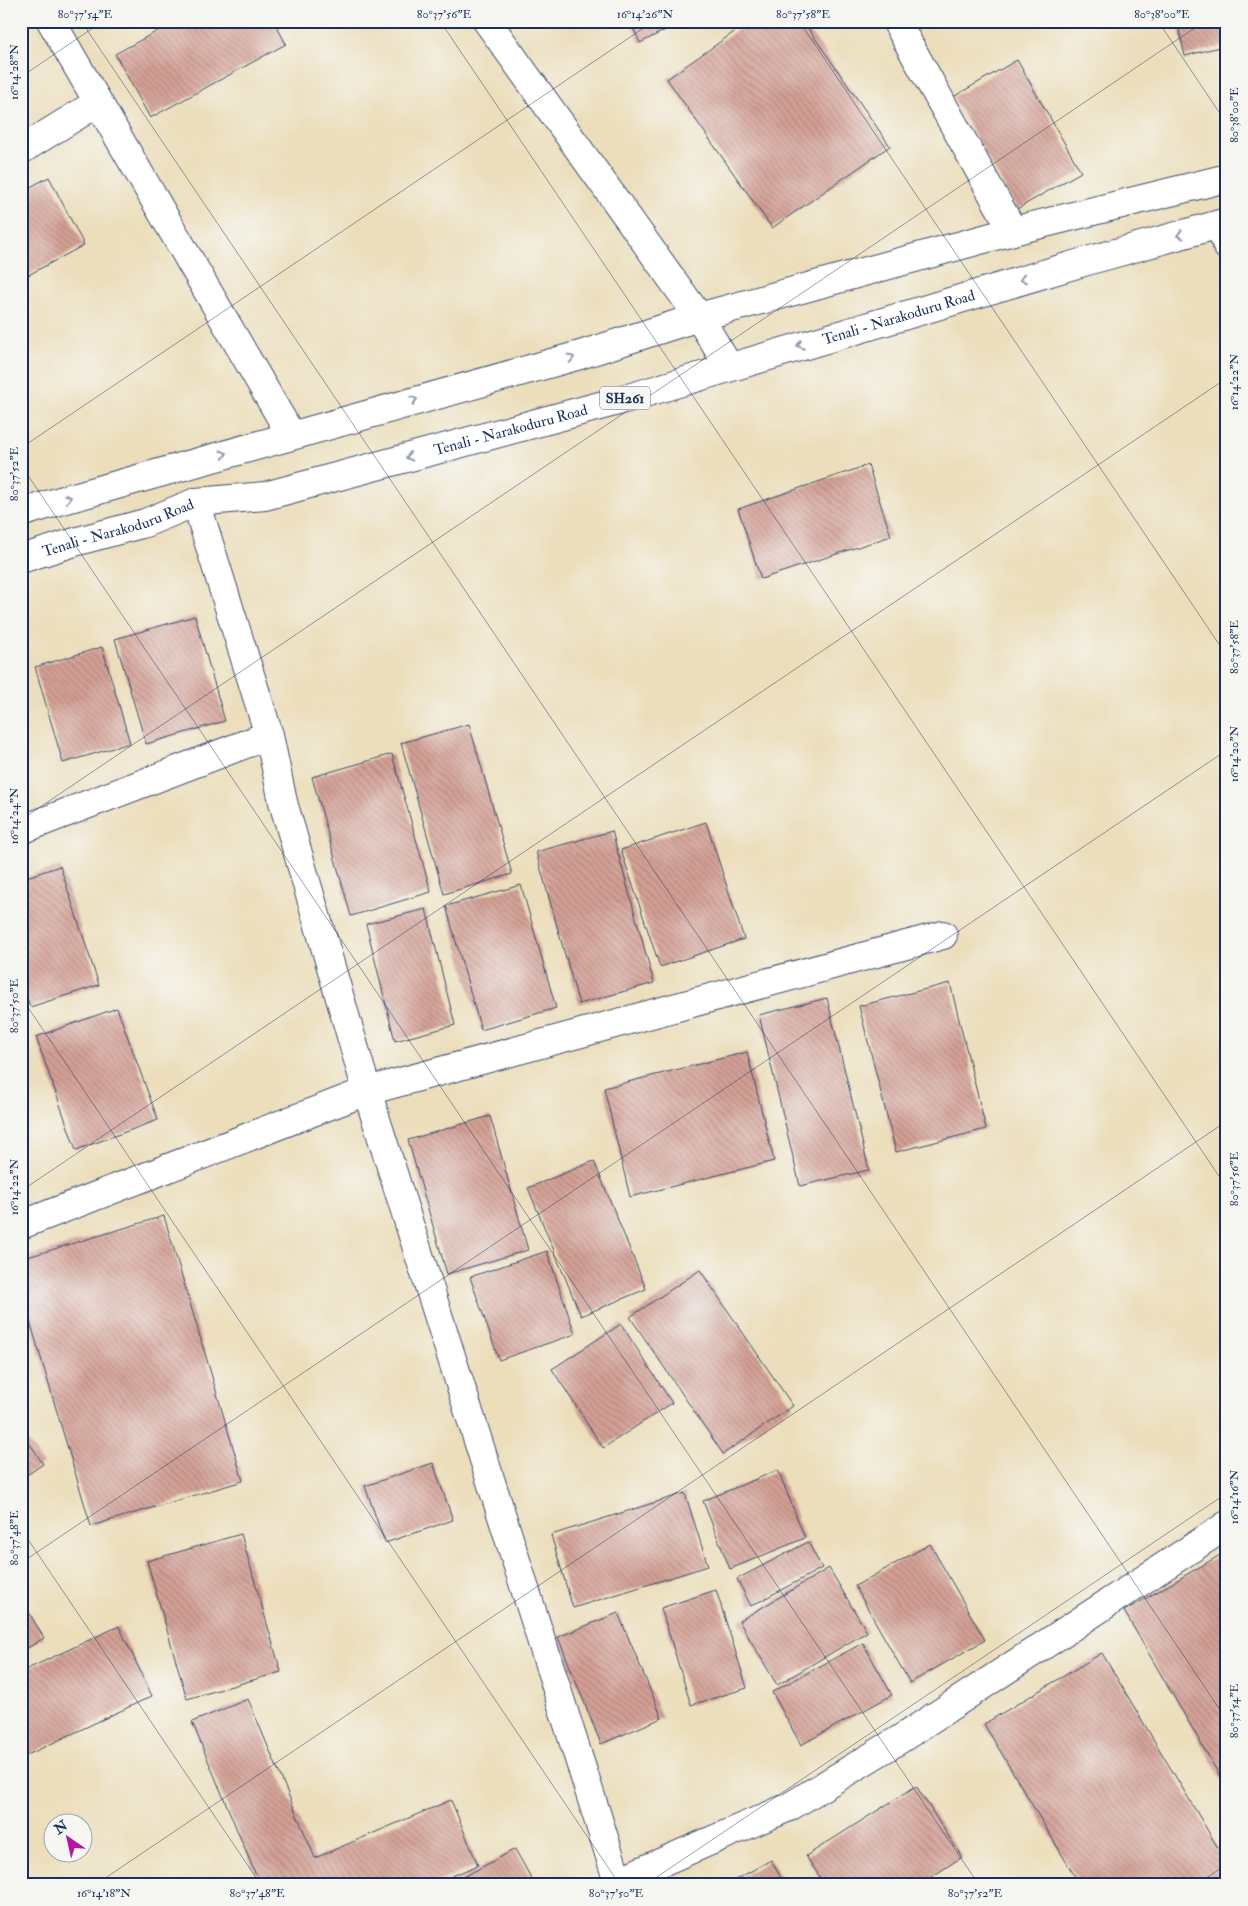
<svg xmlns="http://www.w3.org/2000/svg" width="1248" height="1906" font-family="'IM FELL Double Pica',serif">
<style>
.building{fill:url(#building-back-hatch)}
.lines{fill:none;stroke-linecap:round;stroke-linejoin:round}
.minor-casing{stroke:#3a496c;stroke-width:30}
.major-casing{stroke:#3a496c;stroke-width:30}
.minor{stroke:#fff;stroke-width:28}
.major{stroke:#fff;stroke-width:28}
.oneway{stroke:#8d97ae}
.ticks{fill:none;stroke:#1b2f5e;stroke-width:1;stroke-opacity:0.45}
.labels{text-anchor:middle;stroke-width:4;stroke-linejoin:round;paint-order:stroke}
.shield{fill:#f6f6f2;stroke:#5d6b8a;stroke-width:1}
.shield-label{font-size:14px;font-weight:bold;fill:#1b2f5e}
.street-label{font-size:15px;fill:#1b2f5e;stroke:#f6f6f2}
.neatline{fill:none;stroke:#1b2f5e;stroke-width:2}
.ticks-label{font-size:12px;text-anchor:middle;fill:#1b2f5e}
</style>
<defs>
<pattern id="building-back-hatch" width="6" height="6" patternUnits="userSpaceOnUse" patternTransform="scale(1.25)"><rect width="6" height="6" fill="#d4a095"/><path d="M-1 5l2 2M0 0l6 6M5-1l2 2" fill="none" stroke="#ab837d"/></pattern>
</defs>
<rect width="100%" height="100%" fill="#f6f6f2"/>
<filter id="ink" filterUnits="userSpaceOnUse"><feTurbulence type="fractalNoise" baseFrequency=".02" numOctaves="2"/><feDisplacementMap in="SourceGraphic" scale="10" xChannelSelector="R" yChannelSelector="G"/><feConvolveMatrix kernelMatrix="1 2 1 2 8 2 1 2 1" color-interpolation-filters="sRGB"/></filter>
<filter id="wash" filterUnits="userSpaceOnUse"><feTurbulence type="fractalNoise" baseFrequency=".0096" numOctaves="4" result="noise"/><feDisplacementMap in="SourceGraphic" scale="20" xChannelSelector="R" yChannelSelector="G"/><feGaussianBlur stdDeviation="1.12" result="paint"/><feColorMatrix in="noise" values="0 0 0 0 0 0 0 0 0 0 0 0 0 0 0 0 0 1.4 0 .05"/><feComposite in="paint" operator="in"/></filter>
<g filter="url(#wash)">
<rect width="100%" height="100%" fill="#ecdebb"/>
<g id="blocks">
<!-- building -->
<g class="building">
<path d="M176,21h98l12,23 -136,74 -35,-64z"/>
<path d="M630,21h53l-43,22z"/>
<path d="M750,21h53l87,125 -118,82 -105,-149z"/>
<path d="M1177,21h50v24l-42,11z"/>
<path d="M1017,60l64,112 -64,37 -64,-112z"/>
<path d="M49,177l35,68 -63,34v-87z"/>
<path d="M868,465l23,71 -130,43 -23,-70z"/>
<path d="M195,616l30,105 -79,23 -31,-105z"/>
<path d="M102,647l28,96 -67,20 -28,-96z"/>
<path d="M469,724l43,150 -68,20 -43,-151z"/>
<path d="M392,754l39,138 -80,24 -39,-139z"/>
<path d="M706,822l38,117 -84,28 -39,-117z"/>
<path d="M612,831l42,152 -75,21 -43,-152z"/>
<path d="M60,866l39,119 -69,22 -9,-28v-100z"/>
<path d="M521,885l35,123 -75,22 -35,-124z"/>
<path d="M426,909l29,116 -60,16 -29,-117z"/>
<path d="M950,983l36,146 -90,23 -37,-146z"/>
<path d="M827,998l42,172 -69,16 -41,-171z"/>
<path d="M117,1008l41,112 -82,30 -40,-113z"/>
<path d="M747,1052l27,109 -144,36 -26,-109z"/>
<path d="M490,1116l38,134 -81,24 -39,-134z"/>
<path d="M594,1161l52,128 -65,27 -53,-128z"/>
<path d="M164,1216l79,265 -152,45 -70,-235v-32z"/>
<path d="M547,1251l28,83 -76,26 -29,-83z"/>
<path d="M700,1270l93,136 -70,48 -93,-137z"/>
<path d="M621,1324l51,79 -69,45 -51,-79z"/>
<path d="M21,1430l22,34 -22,15z"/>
<path d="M433,1463l20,57 -68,23 -20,-57z"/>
<path d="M778,1470l27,68 -75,31 -27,-68z"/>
<path d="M685,1493l23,73 -135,42 -22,-73z"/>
<path d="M241,1534l40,138 -94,27 -40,-138z"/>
<path d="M808,1542l14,26 -71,38 -14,-27z"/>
<path d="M930,1544l55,96 -75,43 -55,-97z"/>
<path d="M1227,1551v237l-103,-177z"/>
<path d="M829,1568l38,64 -90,53 -38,-64z"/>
<path d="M716,1590l31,98 -56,17 -30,-97z"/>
<path d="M21,1599l23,39 -23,14z"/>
<path d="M618,1613l44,105 -61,26 -43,-107z"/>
<path d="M119,1626l33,70 -131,62v-86z"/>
<path d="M863,1643l29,52 -91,50 -29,-53z"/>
<path d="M1102,1653l125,210v22h-147l-96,-161z"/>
<path d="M248,1699l67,159 136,-58 27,65 -47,20h-171l-68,-163z"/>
<path d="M916,1786l46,71 -43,28h-94l-19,-29z"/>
<path d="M515,1849l20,36h-86z"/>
<path d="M771,1860l14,25h-59z"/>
</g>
</g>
</g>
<g filter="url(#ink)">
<use href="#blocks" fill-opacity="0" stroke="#3a496c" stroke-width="1"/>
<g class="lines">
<defs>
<g id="minor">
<path d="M51,21l240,414"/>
<path d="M487,21l212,296 30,50"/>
<path d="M896,21l117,210"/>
<path d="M21,150l76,-47"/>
<path d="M1220,224l7,22"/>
<path d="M196,502l73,233 14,67 84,289 252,794"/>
<path d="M21,830l248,-95"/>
<path d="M21,1225l346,-134 576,-156"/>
<path d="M618,1881l171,-74 113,-69 325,-213"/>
</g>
<g id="major">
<path d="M21,513l42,-13 517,-145 119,-38 314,-86 214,-53"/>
<path id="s1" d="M21,559l57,-18 67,-18 51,-21 69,-6 353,-95 469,-140 140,-39"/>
</g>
</defs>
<!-- minor casing -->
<use href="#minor" class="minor-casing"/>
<!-- major casing -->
<use href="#major" class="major-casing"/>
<!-- minor -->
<use href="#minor" class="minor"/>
<!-- major -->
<use href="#major" class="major"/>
</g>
<!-- one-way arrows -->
<defs><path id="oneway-chevron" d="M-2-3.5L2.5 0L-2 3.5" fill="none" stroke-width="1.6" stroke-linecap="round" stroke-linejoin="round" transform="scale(1.25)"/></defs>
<g class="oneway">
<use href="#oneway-chevron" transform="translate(1180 235) rotate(165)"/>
<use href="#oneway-chevron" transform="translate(1023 279) rotate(164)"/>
<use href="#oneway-chevron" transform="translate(800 345) rotate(163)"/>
<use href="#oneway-chevron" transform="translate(571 358) rotate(-15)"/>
<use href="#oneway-chevron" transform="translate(414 400) rotate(-16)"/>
<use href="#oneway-chevron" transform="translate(224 454) rotate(-16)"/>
<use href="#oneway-chevron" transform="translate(409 457) rotate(165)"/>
<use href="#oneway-chevron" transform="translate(68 498) rotate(-16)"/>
</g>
</g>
<!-- ticks -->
<path class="ticks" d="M81,21l1146,1699M440,21l787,1167M799,21l428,635M1158,21l69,103M21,77l82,-56M21,448l633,-427M21,465l958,1420M21,820l1184,-799M21,997l599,888M21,1191l1206,-813M21,1529l240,356M21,1563l1206,-813M95,1885l1132,-764M645,1885l582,-392M1196,1885l31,-21"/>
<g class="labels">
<!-- shield labels -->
<rect class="shield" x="600" y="386.5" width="50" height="23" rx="4"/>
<g class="shield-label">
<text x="625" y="403">SH261</text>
</g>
<!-- street labels -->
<g class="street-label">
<text dy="5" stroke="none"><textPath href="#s1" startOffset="912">Tenali - Narakoduru Road</textPath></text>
<text dy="5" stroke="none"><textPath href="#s1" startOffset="508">Tenali - Narakoduru Road</textPath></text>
<text dy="5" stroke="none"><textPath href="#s1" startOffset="102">Tenali - Narakoduru Road</textPath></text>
</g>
</g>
<!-- margin -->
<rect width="1248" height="1906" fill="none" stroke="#f6f6f2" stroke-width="55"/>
<!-- north arrow -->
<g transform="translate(68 1838) rotate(326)"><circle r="24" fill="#f6f6f2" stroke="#9ea6b7"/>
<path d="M0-4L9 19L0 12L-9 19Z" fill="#b5179e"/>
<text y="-8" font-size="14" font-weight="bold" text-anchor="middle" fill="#1b2f5e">N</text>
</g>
<rect x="28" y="28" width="1192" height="1850" class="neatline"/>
<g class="ticks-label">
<text x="85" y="18">80°37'54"E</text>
<text x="444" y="18">80°37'56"E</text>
<text x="645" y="18">16°14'26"N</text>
<text x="803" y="18">80°37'58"E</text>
<text x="1162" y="18">80°38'00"E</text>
<text transform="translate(14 72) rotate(-90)" y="4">16°14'28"N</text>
<text transform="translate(1234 115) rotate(-90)" y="4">80°38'00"E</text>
<text transform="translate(1234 382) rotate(-90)" y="4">16°14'22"N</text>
<text transform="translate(14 474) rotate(-90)" y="4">80°37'52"E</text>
<text transform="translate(1234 647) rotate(-90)" y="4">80°37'58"E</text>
<text transform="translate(1234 754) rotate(-90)" y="4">16°14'20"N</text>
<text transform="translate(14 816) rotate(-90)" y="4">16°14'24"N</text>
<text transform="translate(14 1006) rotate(-90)" y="4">80°37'50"E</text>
<text transform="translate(1234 1179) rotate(-90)" y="4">80°37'56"E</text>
<text transform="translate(14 1187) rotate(-90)" y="4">16°14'22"N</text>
<text transform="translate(1234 1497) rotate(-90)" y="4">16°14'16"N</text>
<text transform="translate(14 1538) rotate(-90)" y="4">80°37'48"E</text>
<text transform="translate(1234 1711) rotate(-90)" y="4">80°37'54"E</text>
<text x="104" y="1897">16°14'18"N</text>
<text x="257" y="1897">80°37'48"E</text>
<text x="616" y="1897">80°37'50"E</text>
<text x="975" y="1897">80°37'52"E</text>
</g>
</svg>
